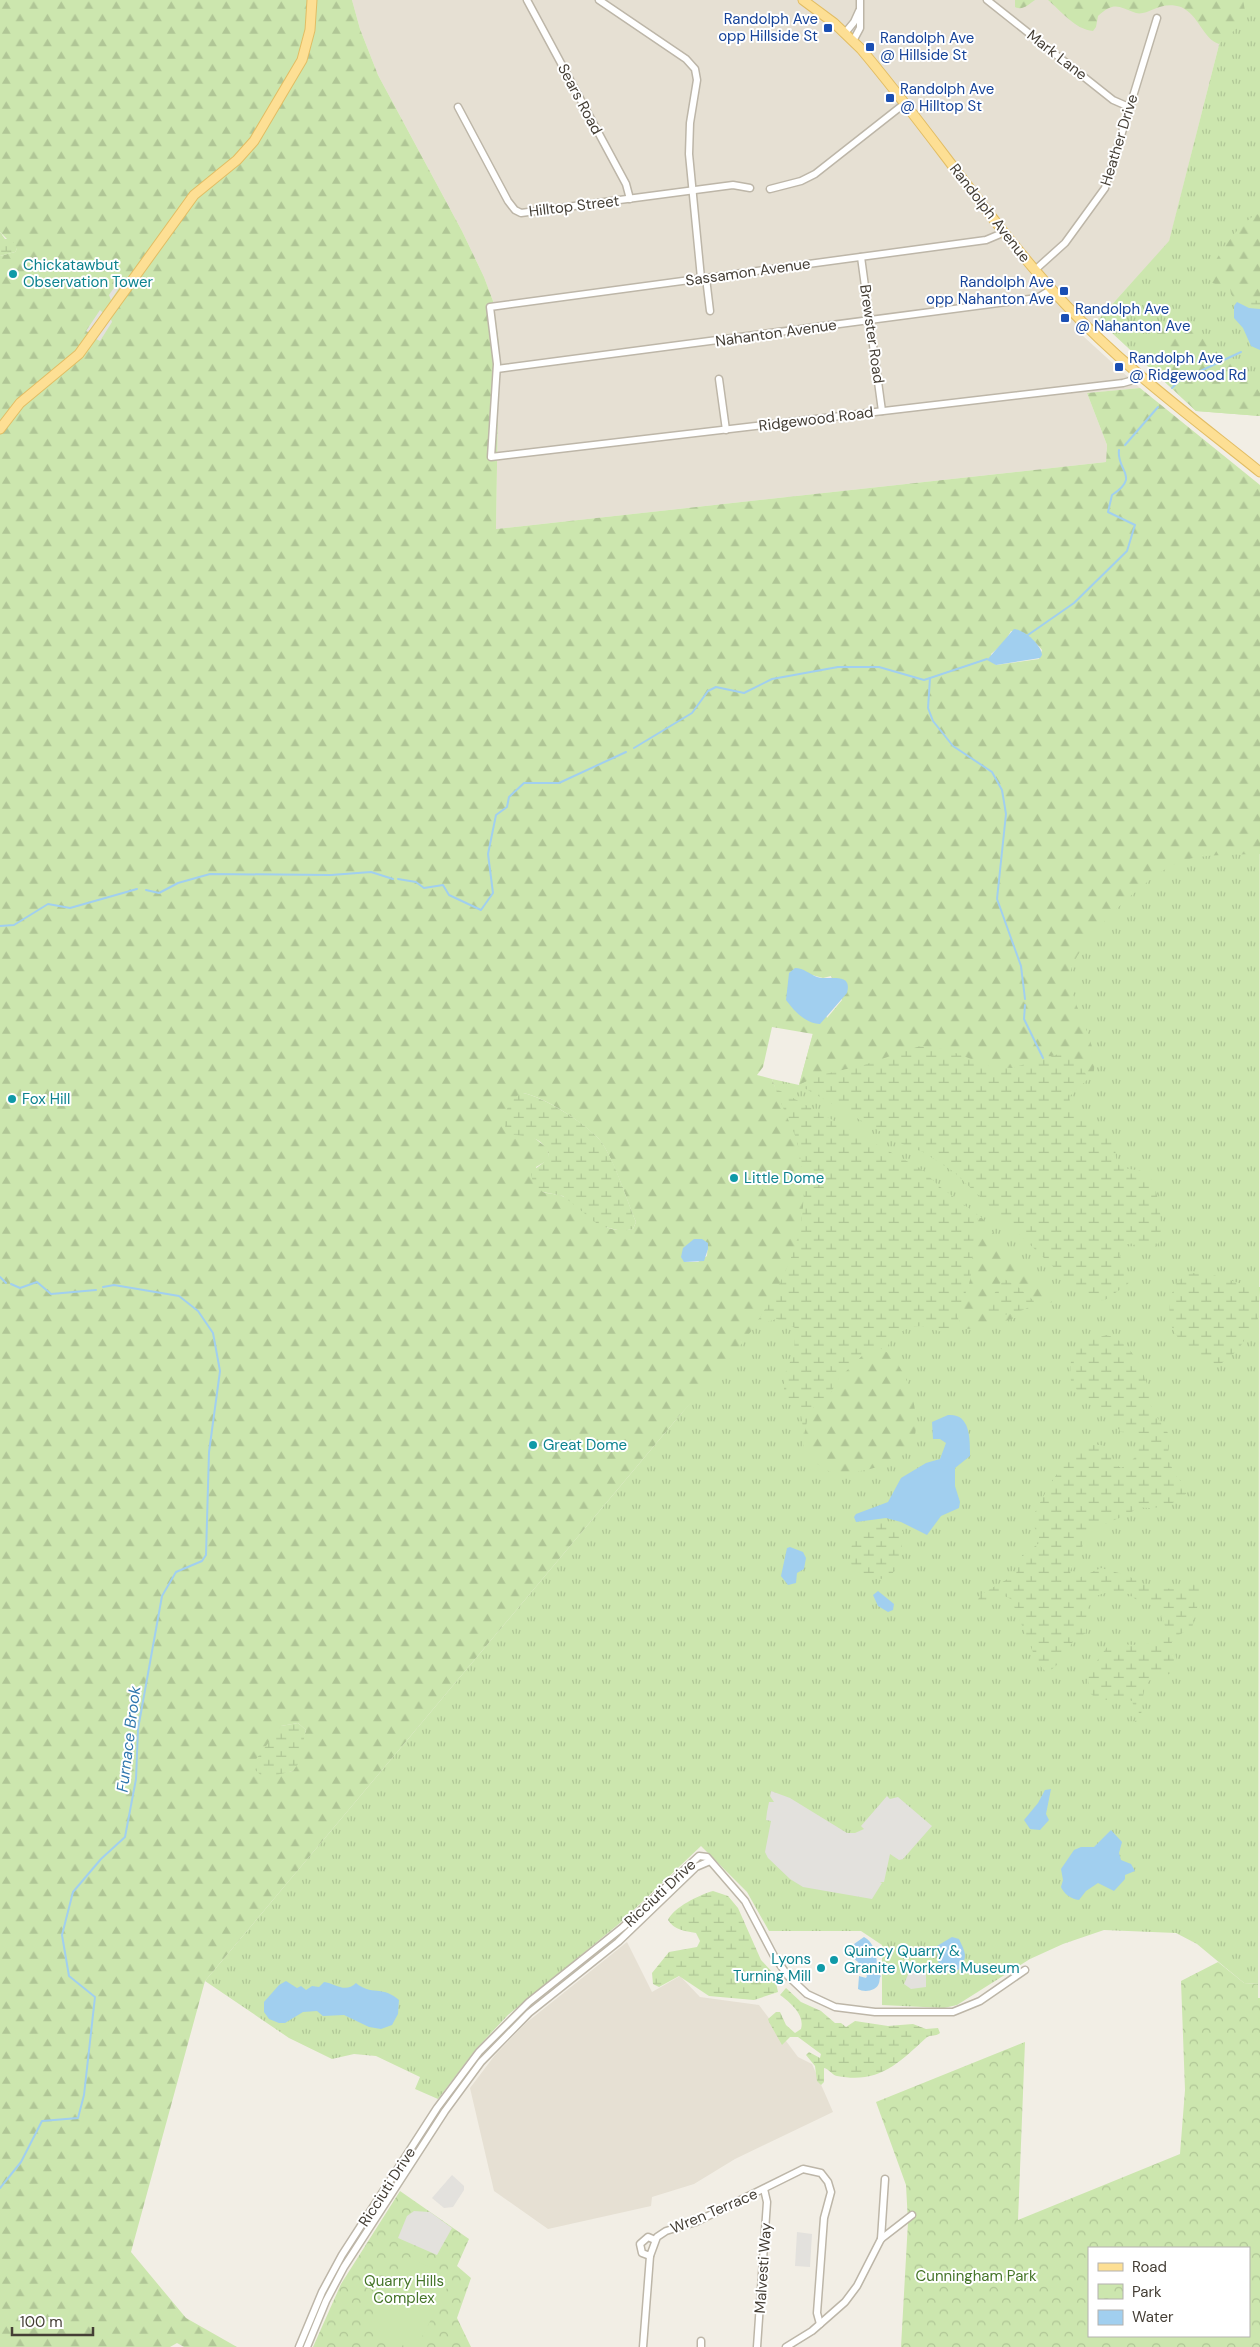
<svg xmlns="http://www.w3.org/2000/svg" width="1260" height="2347" font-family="'DM Sans',sans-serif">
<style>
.residential{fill:#e6e0d3}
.grass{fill:url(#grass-tufts)}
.forest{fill:url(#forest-firs);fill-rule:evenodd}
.wetland{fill:url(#wetland-marsh)}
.park{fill:url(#park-crowns);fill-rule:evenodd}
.pitch{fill:#cce6ae}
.parking{fill:#e3e1dd}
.water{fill:#a1cfef}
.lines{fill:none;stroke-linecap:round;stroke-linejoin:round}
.stream{stroke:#a1cfef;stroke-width:2}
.minor-casing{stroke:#bdb6a8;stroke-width:9}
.major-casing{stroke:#e2bd64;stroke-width:11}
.minor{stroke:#fff;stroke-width:6}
.major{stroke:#fddf94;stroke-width:9}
.transit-dot{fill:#1a4fb4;stroke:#fff;stroke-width:2}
.culture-dot{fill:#0f9aa8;stroke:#fff;stroke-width:2}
.labels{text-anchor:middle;stroke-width:4;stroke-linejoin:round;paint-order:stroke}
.transit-label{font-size:15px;fill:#164399;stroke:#fff;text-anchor:start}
.street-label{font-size:15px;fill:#443e35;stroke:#fff}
.culture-label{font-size:15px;fill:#0d838f;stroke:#fff;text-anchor:start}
.park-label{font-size:15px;fill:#457529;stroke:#fff}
.water-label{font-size:16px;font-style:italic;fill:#3078ae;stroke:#fff}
</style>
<defs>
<pattern id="grass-tufts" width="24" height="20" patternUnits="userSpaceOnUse" patternTransform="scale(1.25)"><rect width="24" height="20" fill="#cce6ae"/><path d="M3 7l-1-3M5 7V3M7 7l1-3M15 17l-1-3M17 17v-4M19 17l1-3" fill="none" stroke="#b0c696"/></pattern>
<pattern id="forest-firs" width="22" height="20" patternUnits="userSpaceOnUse" patternTransform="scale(1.25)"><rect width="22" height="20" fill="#cce6ae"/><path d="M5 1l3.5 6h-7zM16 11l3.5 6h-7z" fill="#b0c696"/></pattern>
<pattern id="wetland-marsh" width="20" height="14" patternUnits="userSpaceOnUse" patternTransform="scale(1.25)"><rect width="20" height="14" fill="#cce6ae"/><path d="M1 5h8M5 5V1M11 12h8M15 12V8" fill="none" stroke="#b0c696"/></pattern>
<pattern id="park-crowns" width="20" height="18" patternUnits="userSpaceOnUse" patternTransform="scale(1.25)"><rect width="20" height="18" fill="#cce6ae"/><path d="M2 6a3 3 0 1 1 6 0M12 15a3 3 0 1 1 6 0" fill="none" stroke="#b0c696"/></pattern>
</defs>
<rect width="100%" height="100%" fill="#f2eee5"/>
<!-- residential -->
<g class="residential">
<path d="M352,0h843l26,37 -52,205 -86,94 57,52 -53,5 20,52 -1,17 -610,67 3,-186 -6,-42 -9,-24 -22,-46 -84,-156 -18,-46z"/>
<path d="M627,1942l25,50 28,-16 20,21 59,8 39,52 14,7 21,48 -98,47 -41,25 -42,13 -1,9 -103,23 -54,-38 -24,-103 25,-33 31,-32z"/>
</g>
<!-- grass -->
<g class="grass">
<path d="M1195,0h65v416l-64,-5 -98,-91 71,-79 52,-204z"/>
<path d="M1260,624l-2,1360 -14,-1 -47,-39 -21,-11 -72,-3 -41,14 -33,15 -73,46 -13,3 -62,-3v-60l-21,-14h-92l-22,-39 -46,-46 -81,77 -112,92 -32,34 -38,50 -23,-10 5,-12 -44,-21 -22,-2 -22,5 -43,-21 -84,-57 475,-566 56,-65 34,-49 10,-199 -8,-23 27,6 14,-52z"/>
</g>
<!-- forest -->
<g class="forest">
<path d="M0,0h352l8,29 18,46 84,156 22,46 9,24 6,42 -3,186 610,-67 1,-17 -20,-52 53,-5 120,97v369c-26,1 -59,-1 -83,9 -28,11 -111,86 -107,117 3,30 31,66 23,95l-5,4 -8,-17 -32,-6 -16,7 -20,5 -20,-1 -14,-6 -100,-2 -17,7 -41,9 -21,10 14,-51 -41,-7 -9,40 -6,8 15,4c10,28 24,53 29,82 18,102 -57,185 -121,254l-475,566 -74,271 55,66 51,29h-53l-7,-4 -7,4h-170v-2091l15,-4 2,-3 -17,-17zM1011,631c13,4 23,8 31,19l-3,9 -43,6 -5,-11 13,-11zM812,975l11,3 8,-2 11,24 -15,18zM523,1093c22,4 59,29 75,45 14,15 29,63 38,84l-3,7c-40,7 -40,-22 -71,-33 -5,-2 -13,-2 -19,-4l-7,-25 12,-7 1,-5 -3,-8 -13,-10zM708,1243l-1,13 -9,6h-14zM298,1723l8,7 -13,41 -12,2v-47z"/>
<path d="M1015,0h20c-6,4 -12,11 -20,7z"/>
<path d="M1048,0h195l3,16 -8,11 -19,17c-16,-5 -20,-29 -38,-37 -21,-7 -32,9 -45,6 -18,-6 -21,-12 -38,3l-2,11 -3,4c-17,-1 -33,-21 -45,-31z"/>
<path d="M1257,214l3,1v86h-24l-5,-7 -1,-6 -18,-5 -5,-8c12,-21 29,-49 50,-61z"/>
<path d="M1173,321l7,2 34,22 21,21 11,7 14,20v23l-64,-5 -38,-36c9,-24 -7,-27 -5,-45l11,-7z"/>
<path d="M978,1218h4l16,22 60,58 -2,4c-14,0 -13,5 -25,10 -17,7 -52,18 -70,17 -6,-18 6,-31 9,-49 3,-21 1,-41 8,-62zM1000,1283l17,3 17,15 -11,9 -10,2 -18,-22z"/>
<path d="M878,1347c28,10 48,74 33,100 -10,17 -61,30 -80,25 -6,-2 -11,-6 -16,-10 -4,-3 -8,-7 -10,-11 -5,-10 1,-34 8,-43 4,-5 11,-7 15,-12 5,-5 7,-13 12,-19 9,-10 24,-27 38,-30z"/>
</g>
<!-- wetland -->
<g class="wetland">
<path d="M0,232l5,7h7l5,10 -2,3 -15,4z"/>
<path d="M1244,299l16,2v8l-11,-1 -12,-6z"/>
<path d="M920,1046l25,3 47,18 20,1 50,-15 18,9 8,17 -18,17c-4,25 29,32 45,44 1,7 -1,16 3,23 6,10 23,3 31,13 10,13 17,58 7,71l-29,-3c-13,12 -4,22 3,34l-2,6 -23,16 -16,1 -135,-129 -31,-20 -21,-8 -103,-59 21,-10 41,-9z"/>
<path d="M775,1088l146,81 18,17 43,32h-4c-7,21 -4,41 -8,62 -3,12 -9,22 -11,34 -2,6 0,10 2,15l-19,3 -21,-6 -10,1 -17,8 -9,16 -7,-4 -8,1 -6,6 -25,24 -10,18 -16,12 -5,9 -4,18 -3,-21 -14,-13 -3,-8v-17l10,-23 1,-25 -18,-9 -23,7c40,-59 63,-116 42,-188 -6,-17 -15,-33 -21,-50z"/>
<path d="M523,1093c21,4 60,29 75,45 15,16 29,63 38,84l-3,7 -11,2 -22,-5 -37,-30 -20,-4 -10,-9 -2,-10c5,-6 15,-10 18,-18 -7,-20 -22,-18 -41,-21 -8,-15 -1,-35 15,-41z"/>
<path d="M1191,1273l19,1 42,13h8l-2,32 -20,31 -21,17c-17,-2 -39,-25 -45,-40 -6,-18 -2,-48 19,-54z"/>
<path d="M1004,1279l13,7 17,15c-6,12 -28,13 -40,16l-7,-5 -1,-6z"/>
<path d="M1106,1335c25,6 37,33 43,56 2,5 0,10 2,15 11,26 23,17 16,53 4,5 4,6 6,12 3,9 14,11 14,22 -14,13 -30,17 -49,14l-9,7 -34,14 -9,11 -16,32 1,6 3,3 27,-12 25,7 26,13 25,1 14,-6 11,5 -10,40 -17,9 -4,7c3,8 8,16 5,23 -4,12 -20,6 -27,14 -11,12 -1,33 -15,44l3,-9 -5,-15c-18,-9 -27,8 -43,-9l-1,-19 22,-30c19,3 70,6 51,-27 -1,-3 -2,-8 -4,-11 -6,-6 -13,-1 -18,-4 -4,-1 -6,-5 -10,-7 -4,-1 -10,-1 -15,-1 -27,-2 -27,18 -28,40l-12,7 -15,23 -9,8h-5l-8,-9 -26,-63 -9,-4 -20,7 -4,-2 2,-5 36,-21 5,-17 18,-14v-6l-8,-17c14,-24 42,-93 80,-71l1,13 9,6c12,-5 16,-13 19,-24 -4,-8 -10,-12 -19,-12l-19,-21 -15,-11 -16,-16c-1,-37 -1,-38 35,-49z"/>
<path d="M878,1522l20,5 5,5 -2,24 -3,10 -10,13 -29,-1c-18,-21 -7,-49 19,-56z"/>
<path d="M298,1723l8,7 -8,34 -5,7 -29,7 -11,-10 1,-6 27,-36z"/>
<path d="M713,1891l15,5 10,12 23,52 13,14 4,18 -24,8 -45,-4 -30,-20 -20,11 -6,-3 -1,-11 17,-21 28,-5 3,-6 -4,-8c-11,-2 -22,-3 -28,-13 6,-13 31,-25 45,-29z"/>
<path d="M786,1988l15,14 20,9 14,12h6l5,4 9,-6 33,5 25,-2 13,5 12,-1 2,5c-5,4 -9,1 -14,5 -28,26 -48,46 -89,38 -5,-1 -8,-7 -13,-8v14l-3,3 -4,-4 -2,-15 -9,-11 3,-3 11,6 1,-4 -23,-17h-8l-8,8 -13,-23 -1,-3 8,-7h4l6,13 9,8 6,-4c4,-14 -10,-26 -21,-34z"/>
</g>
<!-- park -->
<g class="park">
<path d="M1218,1962l26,21 14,1v14h2v349h-359l7,-125 -2,-37 -30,-83 149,-60 -7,178 162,-66 5,-64 -4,-109zM1089,2248h160v88h-160z"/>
<path d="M400,2191l69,48 -12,27 14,12 -14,40 14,29h-158l28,-63z"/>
</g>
<!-- pitch -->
<path class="pitch" d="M405,2255l47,23 -35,69h-11l-38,-19z"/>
<!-- parking -->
<g class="parking">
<path d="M120,279l3,3 -12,18 -2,-5z"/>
<path d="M100,310l3,3 -13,20 -4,-2z"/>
<path d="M110,317l2,5 -12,19 -4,-2z"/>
<path d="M771,1791l19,7 57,35h8l9,-4 -3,-3 26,-30 3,3 8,-2 34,29 -29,33 -4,1 -9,-6 -6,28h-4l2,1 -10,16 -69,-12 -13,-8 -22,-21 -3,-6 6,-31 -5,-1 1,-8 2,-10h5l-4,-6z"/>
<path d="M910,1970l16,2v15l-15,2 -7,-5z"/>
<path d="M452,2175l12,11v4l-11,17 -9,1 -12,-10z"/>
<path d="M414,2211l16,1 22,16 -15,27 -39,-17 9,-22z"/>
<path d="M797,2232l15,2 -2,33 -15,-1z"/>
</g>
<!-- water -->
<g class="water">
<path d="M1237,302l12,6 11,1v41l-9,-4 -8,-18 -9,-10v-12z"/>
<path d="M1014,629c10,1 27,15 28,26l-2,3 -44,7 -9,-5z"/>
<path d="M795,968c9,0 14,6 22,9 11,4 36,-6 30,16l-27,31c-15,-1 -25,-12 -34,-24l3,-27z"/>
<path d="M694,1239h8l6,4v6l-4,12 -20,1 -3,-5 2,-9z"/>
<path d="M948,1415c23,-2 22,25 22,41l-15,12v18l5,16 -1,6 -18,8 -14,19 -26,-13 -15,-4 -30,4 -2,-5 2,-3 32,-12 13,-24 25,-15 14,-4 6,-16 -6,-4h-7l-1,-17z"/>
<path d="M790,1547l13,5 3,6 -2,11 -7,4 -1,10 -8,2 -7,-9 6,-28z"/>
<path d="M878,1591l16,13 -1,6 -5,2 -10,-6 -5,-11z"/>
<path d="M1051,1789l-5,25 3,6 -9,10 -10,-1 -6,-9 14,-17 7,-13z"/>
<path d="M1111,1830l11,12 -3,11 2,7 10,4 4,7 -10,4v4l-11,12 -16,-8 -12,8 -7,9c-8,-1 -15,-6 -18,-13l2,-7 -2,-11 13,-19 7,-3h13z"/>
<path d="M864,1937c10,5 13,19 13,28l4,5 -3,4 3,2c-2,2 -1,5 -2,7 -2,8 -15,10 -21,6l1,-13 7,2 1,-2 -9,-14 -14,-11z"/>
<path d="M952,1937l7,2c8,17 9,18 -3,34 -18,-4 -19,-8 -19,-27z"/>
<path d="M286,1981l11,7 4,-2 5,4 6,-4 7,1 5,-5c11,1 21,12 32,1 15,13 26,2 43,17l-1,14 -6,11 -11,4 -12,-2 -25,-12 -21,1 -6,-5 -14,1 -18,11h-6l-10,-4 -5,-7v-10l15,-17z"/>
</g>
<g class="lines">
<!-- stream -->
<g class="stream">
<path d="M1172,388l7,-7 62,-29"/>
<path d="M1125,445l33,-38"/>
<path d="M1025,637l49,-34 53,-52 8,-26 -27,-13 4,-17c29,-19 4,-24 7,-45"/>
<path d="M930,678l-2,30 5,13 20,25 39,26 10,18 4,24 -9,85 24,67 4,33"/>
<path d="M634,748l58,-35 16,-22 8,-4 28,6 28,-14 66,-12h41l45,13 63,-21"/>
<path d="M398,879l18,3 8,6 19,-3 6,10 32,15 12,-17 -5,-39 8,-39 11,-8 2,-10 15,-14h35l67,-31"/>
<path d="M146,890l13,3 19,-10 32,-9 121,1 40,-3 22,7"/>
<path d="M0,926l14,-1 34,-21 22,4 67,-19"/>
<path d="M1025,1005l-1,14 19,39"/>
<path d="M0,1277l6,6"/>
<path d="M11,1284l9,4 17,-6 14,12 45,-4"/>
<path d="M0,2188l21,-26 21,-41 36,-3 6,-23 11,-98 -26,-21 -7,-41 11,-43 28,-33 24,-22 11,-58 2,-50 24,-133 14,-24 26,-11 4,-6 3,-103 11,-81 -7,-38 -15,-22 -19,-15 -65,-11 -11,2"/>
</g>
<defs>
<g id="minor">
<path d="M527,0l99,184 4,15"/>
<path d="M599,0l87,59 9,10 2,11 -7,43 -1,31 12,124"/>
<path d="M987,0l126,100 16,7"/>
<path d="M845,33l9,-11 5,-11"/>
<path d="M853,41l7,-13v-28"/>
<path d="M458,107l50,94 7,9 6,3 212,-28 17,3"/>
<path d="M770,189l31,-8 14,-7 89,-70"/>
<path d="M1005,232l-19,8 -496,67 7,57 -6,93 632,-74 7,-2 8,-7"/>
<path d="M861,257l21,154"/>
<path d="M1035,270l30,-27 40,-55 52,-170"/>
<path d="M706,278l4,33"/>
<path d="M497,369l540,-71 15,-9"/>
<path d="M719,379l7,51"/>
<path d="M881,2239l4,-60"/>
<path d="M650,2256l-8,-3 -2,-9 8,-7 7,3"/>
<path d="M299,2347l23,-55 20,-37 95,-147 42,-56 50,-50 94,-75 76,-71 8,1 38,44 29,55 14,20 19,18 28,13 40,5h78l27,-11 45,-31"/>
<path d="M307,2347l19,-46 18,-34 101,-156 36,-49 48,-49 89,-71 78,-75 14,-6"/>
<path d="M643,2347l7,-91 7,-19 9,-6 30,-9 107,-53 18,4 7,9 3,10 -7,26 -7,95 3,11"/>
<path d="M701,2347v-6"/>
<path d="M757,2347l10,-145 -3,-13"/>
<path d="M786,2347l26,-16 33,-29 12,-16 24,-47 31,-24"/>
</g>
<g id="major">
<path d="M803,0l31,23 27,26c70,83 130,175 204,255 58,63 128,114 195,168"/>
<path d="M0,429l20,-26 59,-49 115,-159 43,-35 17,-19 48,-81 8,-30 2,-30"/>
</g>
</defs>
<!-- minor casing -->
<use href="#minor" class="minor-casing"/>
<!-- major casing -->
<use href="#major" class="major-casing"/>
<!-- minor -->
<use href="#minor" class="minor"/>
<!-- major -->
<use href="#major" class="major"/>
</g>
<!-- markers -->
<g class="transit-dot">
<rect x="823" y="23" width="10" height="10" rx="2.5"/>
<rect x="865" y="42" width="10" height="10" rx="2.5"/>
<rect x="885" y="93" width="10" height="10" rx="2.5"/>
<rect x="1059" y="286" width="10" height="10" rx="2.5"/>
<rect x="1060" y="313" width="10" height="10" rx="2.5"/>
<rect x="1114" y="362" width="10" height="10" rx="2.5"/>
</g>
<g class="culture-dot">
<circle cx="13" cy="274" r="5"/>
<circle cx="12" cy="1099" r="5"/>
<circle cx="734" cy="1178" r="5"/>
<circle cx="533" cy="1445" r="5"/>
<circle cx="834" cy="1960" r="5"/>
<circle cx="821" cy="1968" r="5"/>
</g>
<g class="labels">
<!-- transit labels -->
<g class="transit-label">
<text x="818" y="24" text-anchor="end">Randolph Ave<tspan x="818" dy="17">opp Hillside St</tspan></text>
<text x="880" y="43">Randolph Ave<tspan x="880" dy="17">@ Hillside St</tspan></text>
<text x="900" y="94">Randolph Ave<tspan x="900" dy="17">@ Hilltop St</tspan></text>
<text x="1054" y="287" text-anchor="end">Randolph Ave<tspan x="1054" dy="17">opp Nahanton Ave</tspan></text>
<text x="1075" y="314">Randolph Ave<tspan x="1075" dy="17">@ Nahanton Ave</tspan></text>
<text x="1129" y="363">Randolph Ave<tspan x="1129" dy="17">@ Ridgewood Rd</tspan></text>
</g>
<!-- street labels -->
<g class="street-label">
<text transform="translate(1057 55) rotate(38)" y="5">Mark Lane</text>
<text transform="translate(580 99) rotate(62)" y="5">Sears Road</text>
<text transform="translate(1119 140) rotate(-73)" y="5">Heather Drive</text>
<text transform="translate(574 206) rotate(-7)" y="5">Hilltop Street</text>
<text transform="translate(990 213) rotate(52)" y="5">Randolph Avenue</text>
<text transform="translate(748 272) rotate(-8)" y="5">Sassamon Avenue</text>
<text transform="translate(776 333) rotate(-8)" y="5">Nahanton Avenue</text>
<text transform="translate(872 334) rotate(82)" y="5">Brewster Road</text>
<text transform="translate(816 419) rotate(-7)" y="5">Ridgewood Road</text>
<text transform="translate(660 1893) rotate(-43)" y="5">Ricciuti Drive</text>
<text transform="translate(387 2187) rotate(-57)" y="5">Ricciuti Drive</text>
<text transform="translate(714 2211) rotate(-23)" y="5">Wren Terrace</text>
<text transform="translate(763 2268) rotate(-86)" y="5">Malvesti Way</text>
</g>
<!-- culture labels -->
<g class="culture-label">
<text x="23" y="270">Chickatawbut<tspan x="23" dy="17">Observation Tower</tspan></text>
<text x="22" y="1104">Fox Hill</text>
<text x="744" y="1183">Little Dome</text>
<text x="543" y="1450">Great Dome</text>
<text x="844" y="1956">Quincy Quarry &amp;<tspan x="844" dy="17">Granite Workers Museum</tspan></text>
<text x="811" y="1964" text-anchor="end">Lyons<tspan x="811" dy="17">Turning Mill</tspan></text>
</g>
<!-- park labels -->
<g class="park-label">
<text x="976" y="2281">Cunningham Park</text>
<text x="404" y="2286">Quarry Hills<tspan x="404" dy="17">Complex</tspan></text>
</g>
<!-- water labels -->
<g class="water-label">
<text transform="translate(128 1739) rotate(-83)" y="6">Furnace Brook</text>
</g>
</g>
<!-- legend -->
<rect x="1088" y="2247" width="162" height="90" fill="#ffffff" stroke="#b4b2ae"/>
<rect x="1098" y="2263" width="25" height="8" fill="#fddf94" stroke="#b4b2ae"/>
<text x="1132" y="2272" font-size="15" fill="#443e35">Road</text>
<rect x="1098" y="2284" width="25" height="15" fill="url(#park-crowns)" stroke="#b4b2ae"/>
<text x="1132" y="2297" font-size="15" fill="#443e35">Park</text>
<rect x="1098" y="2310" width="25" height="15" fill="#a1cfef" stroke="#b4b2ae"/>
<text x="1132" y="2322" font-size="15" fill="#443e35">Water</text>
<!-- scale -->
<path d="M12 2327v8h81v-8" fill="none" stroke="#443e35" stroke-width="2.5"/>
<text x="20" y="2327" font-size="15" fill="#443e35" stroke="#ffffff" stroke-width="4" paint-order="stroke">100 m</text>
</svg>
